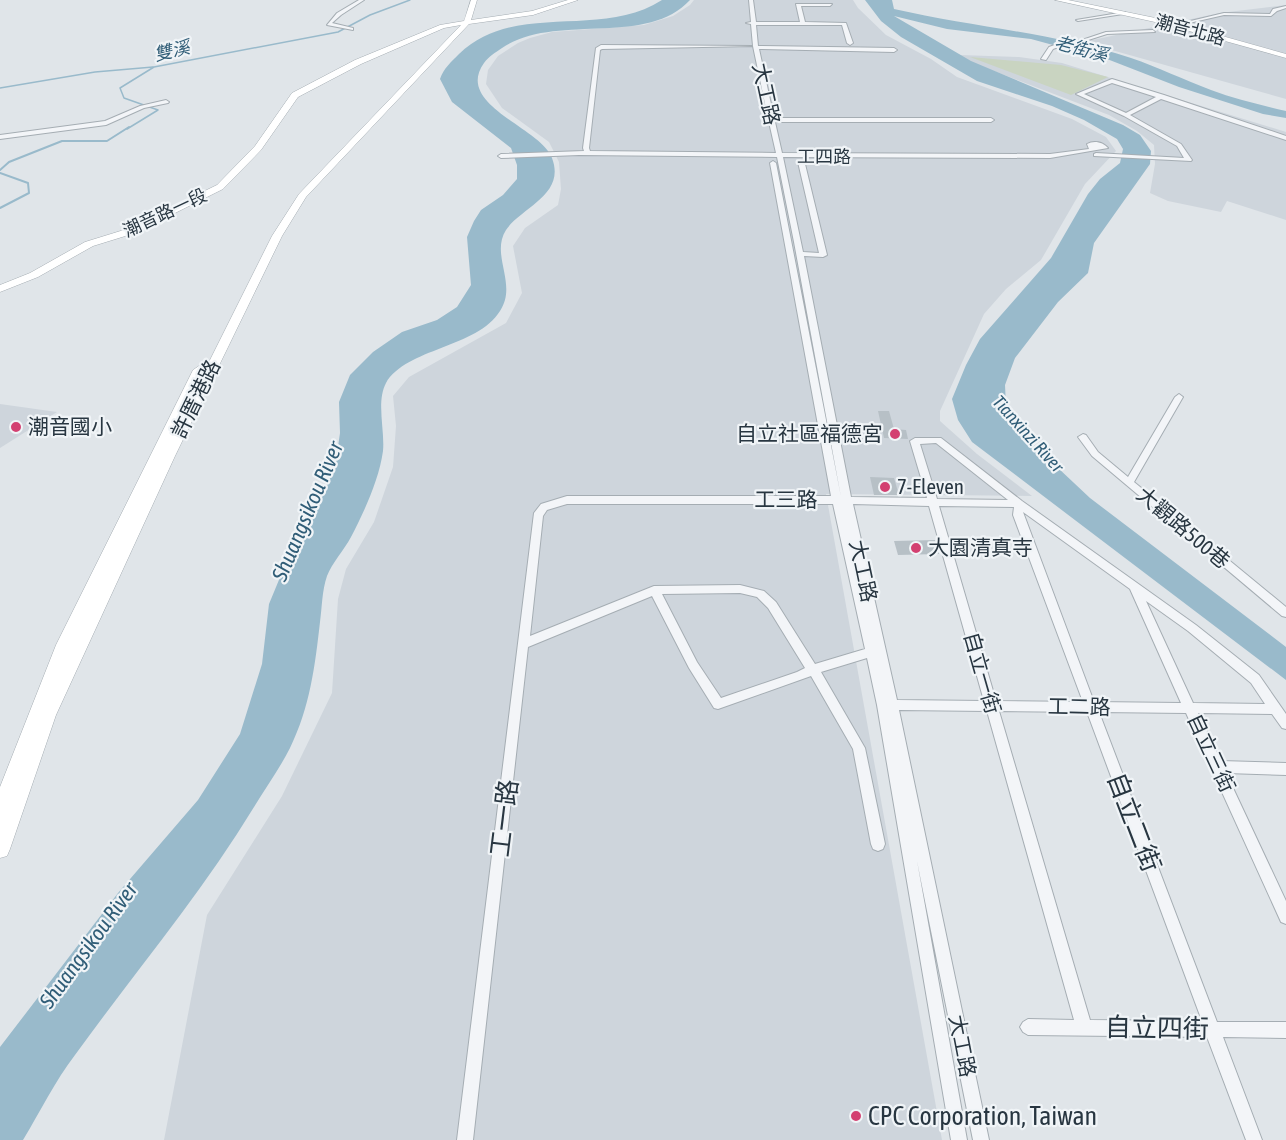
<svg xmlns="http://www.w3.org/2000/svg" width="1286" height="1140" font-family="'Asap Condensed','Noto Sans TC',sans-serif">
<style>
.built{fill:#ced5dc}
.green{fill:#c9d4c1}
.water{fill:#99bacb}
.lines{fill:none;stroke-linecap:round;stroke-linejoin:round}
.stream-far1{stroke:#99bacb;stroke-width:1.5}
.stream{stroke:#99bacb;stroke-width:2}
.building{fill:#b7c0c6}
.street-casing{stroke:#a5adb3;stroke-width:2}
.secondary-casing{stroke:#a5adb3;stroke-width:1}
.street{fill:#f3f5f8;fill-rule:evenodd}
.secondary{fill:#fff;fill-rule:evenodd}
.poi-dot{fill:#d34071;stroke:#f0f4f7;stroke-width:2}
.labels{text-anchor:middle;stroke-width:4.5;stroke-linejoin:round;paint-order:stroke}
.far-street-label{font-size:18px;fill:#283641;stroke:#f0f4f7}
.far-water-label{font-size:18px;font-style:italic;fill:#305d77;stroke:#f0f4f7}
.street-label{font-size:21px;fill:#283641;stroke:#f0f4f7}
.poi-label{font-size:21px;fill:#283641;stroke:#f0f4f7;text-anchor:start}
.water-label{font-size:22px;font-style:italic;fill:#305d77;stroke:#f0f4f7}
.near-street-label{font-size:26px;fill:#283641;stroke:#f0f4f7}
.near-poi-label{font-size:26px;fill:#283641;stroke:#f0f4f7;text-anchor:start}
</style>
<rect width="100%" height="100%" fill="#e0e5e9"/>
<!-- built -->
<g class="built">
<path d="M694,0h159l5,8 28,27 45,24 26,18 115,42 34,18 10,14 -31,33 -44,76 -35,29 -22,25 -44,97v10l37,33 55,42 -206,-2 116,646h-778l43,-225 75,-119 50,-103 6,-94 8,-30 28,-47 19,-55 3,-41 -3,-30 16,-19 97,-54 16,-30 -9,-47 12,-18 33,-23 3,-16 -2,-27 -10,-20 -47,-34 -16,-24 2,-14 10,-14 20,-13 12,-5 22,-6 92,-7 29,-9 17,-11z"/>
<path d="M1286,5v94l-203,-57 137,-29z"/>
<path d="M960,55l59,2 43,6 224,69v88l-59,-19 -6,11 -53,-11 -18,-8 5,-29 -1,-19 -17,-14 -28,-16 -141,-54z"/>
<path d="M0,404l57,8 -57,36z"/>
</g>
<!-- green -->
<path class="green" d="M970,57l91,8 47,12 -37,18z"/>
<!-- water -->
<g class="water">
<path d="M662,0h28c-44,48 -135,12 -188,48 -7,5 -13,8 -18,15 -30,42 56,64 68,95 14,37 -30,49 -46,72 -16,25 12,54 -6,81 -23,37 -94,37 -114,72 -10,19 -1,47 -3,68 -4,29 -19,61 -32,86 -7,13 -19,26 -24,39 -5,14 -5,32 -7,46 -5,44 -10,85 -30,126 -10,20 -24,39 -36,59 -53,87 -119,165 -179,248 -20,26 -35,57 -52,85h-23v-93l118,-154 80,-93 42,-66 22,-70 7,-60 24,-58 24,-37 18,-42 5,-34 -1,-31 11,-27 23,-23 29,-20 35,-12 20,-13 14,-22 -4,-48 7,-16 7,-11 22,-15 14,-16v-14l-6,-17 -59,-46 -12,-23c4,-11 11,-17 19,-25 56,-54 141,-14 203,-54z"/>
<path d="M865,0h27l2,9c79,18 160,24 237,49 27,9 53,22 80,32 24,9 50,15 75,21v7l-23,-4 -84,-27 -72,-28 -54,-14 -22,-6 -84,-10 -53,-13 77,45 152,64 17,10 11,16 -1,13 -56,79 -6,30 -30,29 -43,56 -10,27 1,21 19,31 65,61 196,149v33l-314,-238 -14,-22 -6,-21 14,-34 14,-26 71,-81 37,-64 12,-15 20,-16 3,-14 -6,-10 -33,-19 -32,-14 -75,-25 -76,-44 -20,-16z"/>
</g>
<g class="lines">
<!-- stream-far1 -->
<g class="stream-far1">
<path d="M0,88l95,-16 58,-5"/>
<path d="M127,129l31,-19 -34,-12 -4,-10 34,-21 184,-35 32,-17 40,-15"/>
</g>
<!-- stream -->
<g class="stream">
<path d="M0,170l9,-8 53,-21h45l22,-14"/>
<path d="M0,173l28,10 1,10 -29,15"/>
</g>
</g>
<!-- building -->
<g class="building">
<path d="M878,411h11l5,18 12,1 2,9 -24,-1z"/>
<path d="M870,477l24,1 5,17h-25z"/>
<path d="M935,540l4,14 -41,1 -4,-14z"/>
</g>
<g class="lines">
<defs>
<g id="street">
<path d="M359,0h5l-23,15 -9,8 21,5v2l-26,-5 10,-12z"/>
<path d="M749,0h4l3,22h44l-4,-18h36l-2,2h-29l4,16 41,1 7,20 -3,2 -3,-2 -5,-18h-86l2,21 136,2 3,2 -3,2 -135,-3 15,69h217l3,2 -3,2h-216l7,31 268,1 39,-5 -2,-5c7,-4 16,-2 21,4l-58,10 -267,-1 20,95 16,1 -21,-91c3,-3 13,-3 16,0l-9,2 22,91 -4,2 -19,-1 47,241 76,1 -17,-57 5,-3h26l81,63 174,124 63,50 27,39v15l-4,-1 -10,-14 -74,-1 23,48 65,2v12l-60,-2 60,128v23l-5,-2 -95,-209 -87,-1 118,310h69v16l-63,-1 39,103h-16l-39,-103 -179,-2 -5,-3 -3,-5 3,-5 5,-3 46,1 -87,-309 -88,-1 90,430h-16l-56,-279 50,279h-16l-74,-435 -10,-47 -46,14 44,76 20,96 -2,5 -5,2 -5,-2 -2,-5 -18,-95 -42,-73 -93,33 -4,-1 -25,-40 -37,-72 -124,51 -55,493h-16l77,-627 7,-9 26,-8h264l-61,-333 3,-2 3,2 65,334 -47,-255 -17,-85 -198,-2 -78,3 -3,-2 3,-2 83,-3 -1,-3 13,-100 5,-3 152,1 -2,-22 -5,-1 5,-1zM753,46l15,72 -5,2 6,2 7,31 -186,-2 -1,-3 11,-98 2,-1zM936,443l72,57 -71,-1 -17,-55zM567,504h266l32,145 -50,15 -39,-62 -12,-11 -24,-6 -86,1 -124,50 13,-120 4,-6zM853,504l76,2 55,195 -87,-1zM939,506l75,1 -1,8 70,187 -87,-1zM1023,512l107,77 51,114 -87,-1zM740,593l17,4 11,11 37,60 -8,4 -76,26 -24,-36 -35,-68zM1146,601l42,30 63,52 14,21 -72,-1zM999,711l88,1 115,309 -112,-1z"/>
<path d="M1286,6v2l-9,3 -6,5 -47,-1 -48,11 -2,-1 50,-12 46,1 3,-5z"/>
<path d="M1125,12l-2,2 -45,7 -2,-1z"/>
<path d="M1153,30l2,2 -48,2 -25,8h-10l-19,7 -7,11 -5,-1 8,-12 20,-7h13l24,-8z"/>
<path d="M1112,79l52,16 122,41v4l-125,-41 -31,16 51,29 11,16 -1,1 -97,-5v-2l2,-1 88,5 -7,-12 -53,-30 -48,-22zM1112,83l44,14 -30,16 -42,-19z"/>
<path d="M166,100l3,2 -1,1 -24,5 -38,17 -106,14v-4l105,-14 35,-15z"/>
<path d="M1179,394l4,3 -49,85 152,125v10l-4,-1 -190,-160 -14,-19 5,-3 3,1 12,17 30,25 47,-80z"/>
</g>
<g id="secondary">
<path d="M471,0h6l-6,20 61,-9 36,-11h10l-45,15 -64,9 -163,173 -24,39 -107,220 -119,259 -46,134 -3,7 -7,2v-71l56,-142 137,-275 6,-4 6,4 67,-134 27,-42 162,-169 -17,3 -83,36 -63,33 -37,53 -38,39 -88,44 -42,13 -55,31 -38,15v-7l30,-12 55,-31 42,-13 90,-44 38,-39 37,-53 63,-33 85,-35 24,-4z"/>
<path d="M1055,0h13l97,20 121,34v4l-122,-34z"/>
</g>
</defs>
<!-- street casing -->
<use href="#street" class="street-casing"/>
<!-- secondary casing -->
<use href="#secondary" class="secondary-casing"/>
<!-- street -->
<use href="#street" class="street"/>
<!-- secondary -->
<use href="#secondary" class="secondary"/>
</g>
<!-- markers -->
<g class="poi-dot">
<circle cx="16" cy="427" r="6"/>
<circle cx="895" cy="434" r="6"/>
<circle cx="885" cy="487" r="6"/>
<circle cx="916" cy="548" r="6"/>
<circle cx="856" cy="1116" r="6"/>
</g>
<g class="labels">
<!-- far-street labels -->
<g class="far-street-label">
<text transform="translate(1190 30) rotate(15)" y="6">潮音北路</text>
<text x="824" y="163">工四路</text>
<text transform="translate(165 213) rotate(-25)" y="6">潮音路一段</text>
</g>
<!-- far-water labels -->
<g class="far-water-label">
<text transform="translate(1081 49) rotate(15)" y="6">老街溪</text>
<text transform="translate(172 51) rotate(-13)" y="6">雙溪</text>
<text transform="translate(1028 434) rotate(48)" y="6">Tianxinzi River</text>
</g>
<!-- street labels -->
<g class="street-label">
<text transform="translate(766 94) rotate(78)" y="7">大工路</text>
<text transform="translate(196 399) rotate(-64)" y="7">許厝港路</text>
<text x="786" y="507">工三路</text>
<text transform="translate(1183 528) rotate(40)" y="7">大觀路500巷</text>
<text transform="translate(863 571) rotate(78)" y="7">大工路</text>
<text transform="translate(982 673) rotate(74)" y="7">自立一街</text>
<text transform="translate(1079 707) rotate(1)" y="7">工二路</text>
<text transform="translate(1211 753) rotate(65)" y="7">自立三街</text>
<text transform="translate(962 1046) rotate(79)" y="7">大工路</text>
</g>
<!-- poi labels -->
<g class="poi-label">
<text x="28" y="434">潮音國小</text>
<text x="883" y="441" text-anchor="end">自立社區福德宮</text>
<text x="897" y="494">7-Eleven</text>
<text x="928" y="555">大園清真寺</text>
</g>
<!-- water labels -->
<g class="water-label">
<text transform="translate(307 511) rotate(-67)" y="8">Shuangsikou River</text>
<text transform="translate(88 945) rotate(-54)" y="8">Shuangsikou River</text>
</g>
<!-- near-street labels -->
<g class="near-street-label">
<text transform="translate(504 818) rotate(-83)" y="9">工一路</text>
<text transform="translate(1134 822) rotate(69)" y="9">自立二街</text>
<text transform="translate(1157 1028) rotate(1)" y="9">自立四街</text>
</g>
<!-- near-poi labels -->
<g class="near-poi-label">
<text x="868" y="1125">CPC Corporation, Taiwan</text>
</g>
</g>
</svg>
